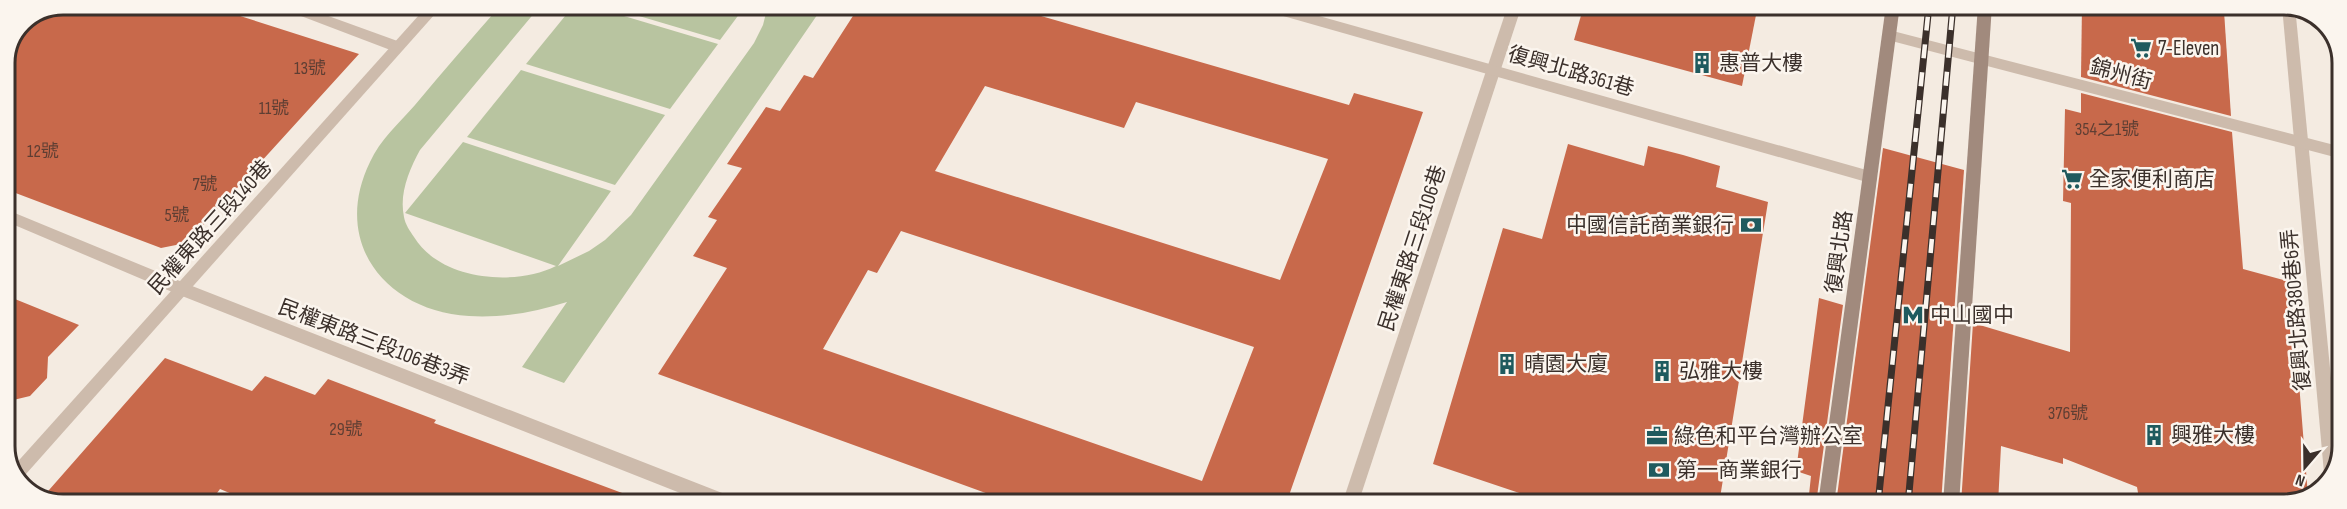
<svg xmlns="http://www.w3.org/2000/svg" width="2347" height="509" font-family="'Sofia Sans Condensed','Noto Sans TC',sans-serif">
<style>
.green{fill:#b8c4a0}
.building{fill:#c8694b;fill-rule:evenodd}
.lines{fill:none;stroke-linecap:round;stroke-linejoin:round}
.service{fill:#cdbbac;fill-rule:evenodd}
.minor{fill:#cdbbac;fill-rule:evenodd}
.tertiary{fill:#cdbbac;fill-rule:evenodd}
.secondary{fill:#a18a7d;fill-rule:evenodd}
.rail-casing{stroke:#3b302b;stroke-width:7}
.rail{stroke:#fbf5ee;stroke-width:4.5;stroke-dasharray:14;stroke-linecap:butt}
.labels{text-anchor:middle;stroke-width:5;stroke-linejoin:round;paint-order:stroke}
.number-label{font-size:18px;fill:#5e3e33}
.poi-label{font-size:21px;fill:#3b302b;stroke:#fbf5ee;text-anchor:start}
.street-label{font-size:21px;fill:#3b302b;stroke:#fbf5ee}
.rim{fill:none;stroke:#3b302b;stroke-width:3}
</style>
<rect width="100%" height="100%" fill="#f4ebe1"/>
<!-- green -->
<g class="green">
<path d="M501,5h40l-121,145c-11,20 -21,44 -16,67 1,7 6,14 10,20 26,43 100,50 142,29l-151,-53 58,-71 148,49 -53,75 31,-15 16,-11 26,-25 123,-172 9,-18 5,-20h56l-260,378 -42,-16 45,-65c-32,10 -63,16 -98,14 -84,-5 -138,-74 -99,-154 10,-22 29,-39 45,-57 28,-34 57,-67 86,-100z"/>
<path d="M574,5h13l131,39 -48,65 -144,-45z"/>
<path d="M602,5h144l-26,35z"/>
<path d="M521,70l144,45 -50,70 -148,-48z"/>
</g>
<!-- building -->
<g class="building">
<path d="M63,4l186,1 -12,10 122,39 -161,177 -4,-1 -13,14 -20,4 -156,-59 -1,-126 18,-42z"/>
<path d="M860,5h143l346,100 5,-12 69,19 -137,392h-270l-358,-130 69,-106 -34,-12 24,-36 -9,-3 34,-49 -15,-4 39,-57 14,4 24,-36 9,3zM985,86l139,42 12,-26 192,57 -48,121 -345,-109zM901,231l353,116 -52,134 -379,-132 45,-79 9,3z"/>
<path d="M1584,5h174l-16,81 -168,-46z"/>
<path d="M2082,5l120,1 22,5 7,105 -150,-39z"/>
<path d="M2081,93l151,39 11,137 48,13 17,214 -24,8h-144l-3,-17 -74,-29v6l-62,-18 -3,58h-37l12,-181 97,29 1,-149 -8,-2 2,-92 16,4z"/>
<path d="M1568,144l76,22 4,-20 35,9 37,11 -4,21 52,15 -49,302h-167l-119,-40 70,-236 39,11z"/>
<path d="M1883,148l81,22 -23,334h-105z"/>
<path d="M5,295l74,30 -31,32 -1,21 -17,18 -25,6z"/>
<path d="M1819,298l24,7 -27,199h-8l3,-28 -15,-5z"/>
<path d="M165,358l87,33 13,-15 50,19 13,-16 108,41 -2,3 207,77 -1,4h-384l-36,-15 -11,15 -157,-1 -10,-5z"/>
</g>
<g class="lines">
<!-- service -->
<g class="service">
<path d="M279,5h19l105,38 2,4 -7,5 -5,-1 -113,-43z"/>
<path d="M1508,5h14l-164,499h-16z"/>
<path d="M2282,6h13l44,455 -10,18 -5,-6z"/>
<path d="M5,209l182,75 548,214 2,6h-29l-531,-210 -172,-73z"/>
</g>
<!-- minor -->
<g class="minor">
<path d="M428,5h15l-425,478 -6,-15z"/>
<path d="M1255,5h25l590,166 5,2 2,4 -2,4 -5,2 -608,-173z"/>
</g>
<!-- tertiary -->
<path class="tertiary" d="M1889,30l453,117v12l-458,-120 -2,-4z"/>
<!-- secondary -->
<g class="secondary">
<path d="M1886,5h14l-66,499h-16z"/>
<path d="M1978,5h14l-33,499h-16z"/>
</g>
<defs>
<g id="rail">
<path d="M1878,504l51,-499"/>
<path d="M1908,504l45,-499"/>
</g>
</defs>
<!-- rail casing -->
<use href="#rail" class="rail-casing"/>
<!-- rail -->
<use href="#rail" class="rail"/>
</g>
<!-- icons -->
<defs>
<symbol id="supermarket-bare" viewBox="-9 -9 18 18"><path d="M-6-5.5h2.5l.6 2H6L4.5 2H-2.5L-4.4-4H-6ZM-1.5 3.2a1.3 1.3 0 1 0 .1 0ZM3 3.2a1.3 1.3 0 1 0 .1 0Z" fill="#1f5a5e" stroke="#fbf5ee" stroke-width="2.5" paint-order="stroke"/></symbol>
<symbol id="building-bare" viewBox="-9 -9 18 18"><path d="M-4-6H4V6H1V3H-1V6H-4ZM-2.5-4.3h1.7v1.8h-1.7ZM.8-4.3h1.7v1.8H.8ZM-2.5-1h1.7V.8h-1.7ZM.8-1h1.7V.8H.8Z" fill="#1f5a5e" stroke="#fbf5ee" stroke-width="2.5" paint-order="stroke"/></symbol>
<symbol id="bank-bare" viewBox="-9 -9 18 18"><path d="M-6-4H6V4H-6ZM0-2.3a2.3 2.3 0 1 0 0 4.6a2.3 2.3 0 1 0 0-4.6Z" fill="#1f5a5e" stroke="#fbf5ee" stroke-width="2.5" paint-order="stroke"/></symbol>
<symbol id="metro-bare" viewBox="-9 -9 18 18"><path d="M-5.5 5V-5H-3L0 0L3-5H5.5V5H3V-.5L0 4L-3-.5V5Z" fill="#1f5a5e" stroke="#fbf5ee" stroke-width="2.5" paint-order="stroke"/></symbol>
<symbol id="office-bare" viewBox="-9 -9 18 18"><path d="M-6-3h4V-5.5h4V-3h4V5H-6ZM-1-4.5V-3h2v-1.5ZM-6 0V1H6V0Z" fill="#1f5a5e" stroke="#fbf5ee" stroke-width="2.5" paint-order="stroke"/></symbol>
</defs>
<g fill-rule="evenodd">
<use href="#supermarket-bare" x="2126" y="33" width="30" height="30"/>
<use href="#building-bare" x="1687" y="48" width="30" height="30"/>
<use href="#supermarket-bare" x="2057" y="164" width="30" height="30"/>
<use href="#bank-bare" x="1736" y="210" width="30" height="30"/>
<use href="#metro-bare" x="1898" y="300" width="30" height="30"/>
<use href="#building-bare" x="1492" y="349" width="30" height="30"/>
<use href="#building-bare" x="1647" y="356" width="30" height="30"/>
<use href="#building-bare" x="2139" y="420" width="30" height="30"/>
<use href="#office-bare" x="1642" y="421" width="30" height="30"/>
<use href="#bank-bare" x="1644" y="455" width="30" height="30"/>
</g>
<g class="labels">
<!-- number labels -->
<g class="number-label">
<text x="310" y="74">13號</text>
<text x="274" y="114">11號</text>
<text x="2107" y="135">354之1號</text>
<text x="43" y="157">12號</text>
<text x="205" y="190">7號</text>
<text x="177" y="221">5號</text>
<text x="2068" y="419">376號</text>
<text x="346" y="435">29號</text>
</g>
<!-- poi labels -->
<g class="poi-label">
<text x="2158" y="55">7-Eleven</text>
<text x="1719" y="70">惠普大樓</text>
<text x="2089" y="186">全家便利商店</text>
<text x="1734" y="232" text-anchor="end">中國信託商業銀行</text>
<text x="1930" y="322">中山國中</text>
<text x="1524" y="371">晴園大廈</text>
<text x="1679" y="378">弘雅大樓</text>
<text x="2171" y="442">興雅大樓</text>
<text x="1674" y="443">綠色和平台灣辦公室</text>
<text x="1676" y="477">第一商業銀行</text>
</g>
<!-- street labels -->
<g class="street-label">
<text transform="translate(1571 71) rotate(16)" y="7">復興北路361巷</text>
<text transform="translate(2121 74) rotate(15)" y="7">錦州街</text>
<text transform="translate(210 227) rotate(-48)" y="7">民權東路三段140巷</text>
<text transform="translate(1412 248) rotate(-72)" y="7">民權東路三段106巷</text>
<text transform="translate(1839 252) rotate(-82)" y="7">復興北路</text>
<text transform="translate(2296 310) rotate(-95)" y="7">復興北路380巷6弄</text>
<text transform="translate(374 342) rotate(21)" y="7">民權東路三段106巷3弄</text>
</g>
</g>
<!-- crop -->
<path d="M0 0H2347V509H0ZM63 15H2284A48 48 0 0 1 2332 63V446A48 48 0 0 1 2284 494H63A48 48 0 0 1 15 446V63A48 48 0 0 1 63 15Z" fill="#fbf5ee" fill-rule="evenodd"/>
<path class="rim" d="M63 15H2284A48 48 0 0 1 2332 63V446A48 48 0 0 1 2284 494H63A48 48 0 0 1 15 446V63A48 48 0 0 1 63 15Z"/>
<!-- north arrow -->
<g transform="translate(2305 467) rotate(200)" stroke="#fbf5ee" stroke-width="4.5" paint-order="stroke">
<path d="M0-4.5L10 22L0 15L-10 22Z" fill="#3b302b"/>
<text y="-9" font-size="16" font-weight="bold" text-anchor="middle" fill="#3b302b">N</text>
</g>
</svg>
